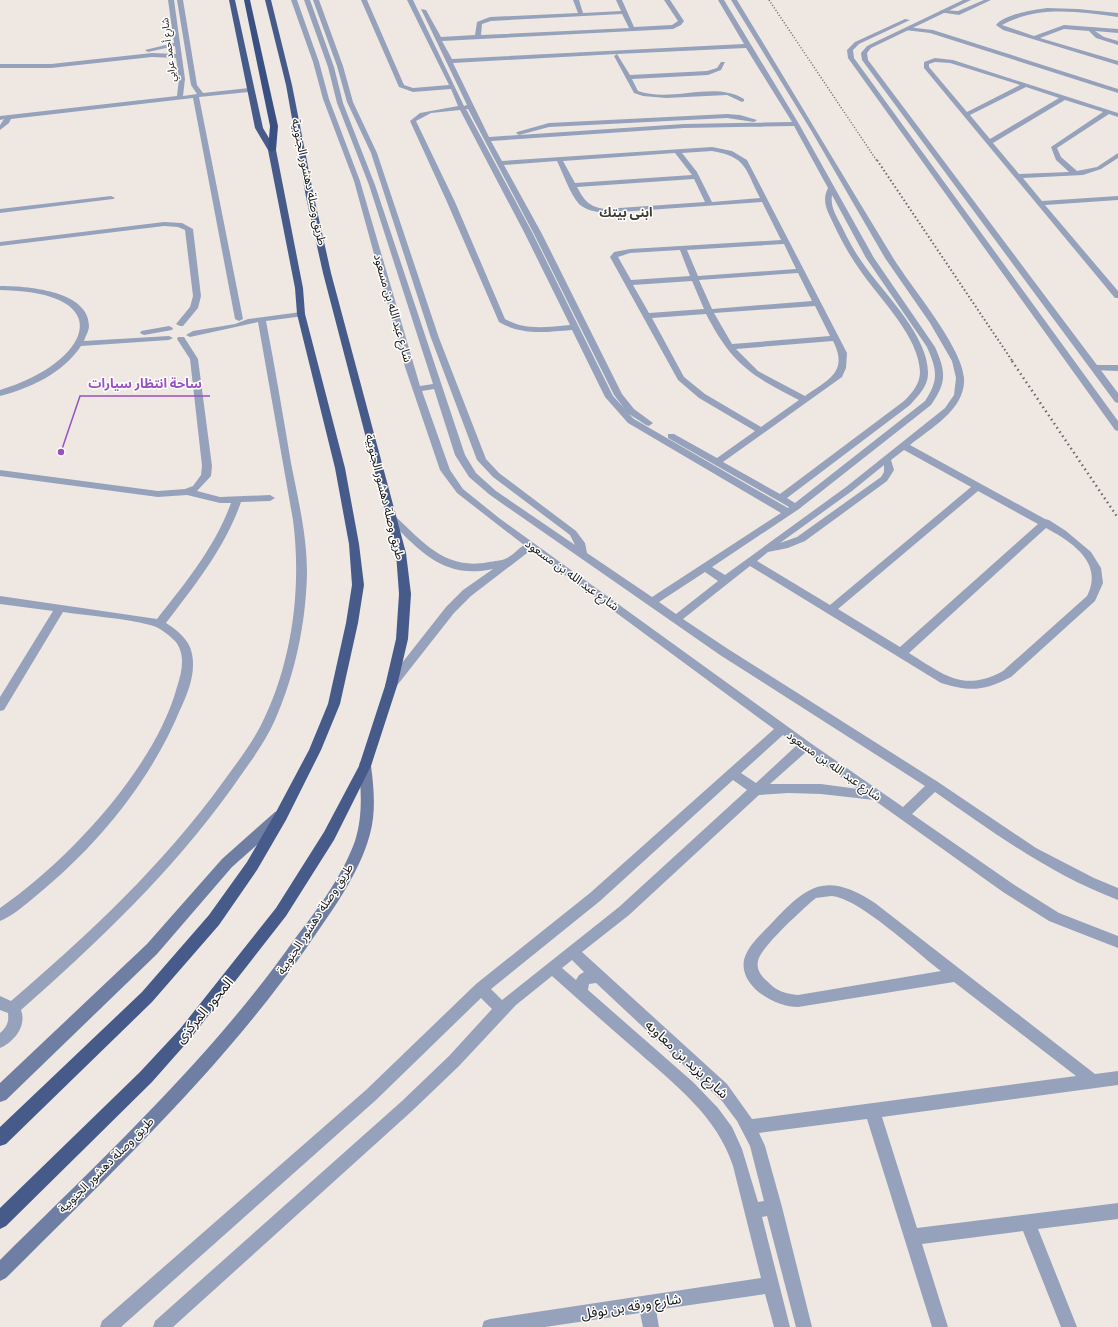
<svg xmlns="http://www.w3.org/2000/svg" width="1118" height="1327" font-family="'Exo 2','Noto Sans Arabic',sans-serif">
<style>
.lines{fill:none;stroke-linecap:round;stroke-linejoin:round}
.minor{fill:#96a2bb;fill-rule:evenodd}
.tertiary{fill:#96a2bb;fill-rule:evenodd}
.secondary{fill:#6f7fa3;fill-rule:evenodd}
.trunk{fill:#475b8a;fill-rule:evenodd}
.motorway{fill:#3b5082;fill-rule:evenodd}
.rail-far2{stroke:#6a6663;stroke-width:1.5;stroke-dasharray:1 2;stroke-linecap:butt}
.rail-far1{stroke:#6a6663;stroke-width:2;stroke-dasharray:1.5 2.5;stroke-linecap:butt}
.rail{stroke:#6a6663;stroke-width:2.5;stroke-dasharray:1.5 3.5;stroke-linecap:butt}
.labels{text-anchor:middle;stroke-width:3;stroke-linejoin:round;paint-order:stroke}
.far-street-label{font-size:10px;fill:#181614;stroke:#fff}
.street-label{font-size:12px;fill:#181614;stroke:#fff}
.far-district-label{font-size:13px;font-weight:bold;fill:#403a35;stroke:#fff}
.near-street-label{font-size:14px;fill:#181614;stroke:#fff}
.leader{fill:none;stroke:#9950c3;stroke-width:1.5}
.callout-dot{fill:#9950c3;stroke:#fff;stroke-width:1.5}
.callout-label{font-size:13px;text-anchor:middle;font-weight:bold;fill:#9950c3;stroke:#fff;stroke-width:3;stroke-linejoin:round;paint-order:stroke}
</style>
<rect width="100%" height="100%" fill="#efe8e2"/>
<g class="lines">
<!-- minor -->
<g class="minor">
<path d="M168,0h6l11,79 -2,17 14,-2 -6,-9 -14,-85h6l14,85 6,8 46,-5 3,2 -3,2 -50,5 44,222 -4,2 -4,-2 -42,-221 -182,21 -2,4 -9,7v-5l4,-6 -4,1v-4l177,-20 2,-17 -3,-21 -24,-1 -101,11h-51v-4h51l101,-11 24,1 -1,-8 -27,6 -3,-2 29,-7z"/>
<path d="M291,0h6l22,62 10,37 31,82 60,205 13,-2 -64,-199 -32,-82 -9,-36 -24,-67h6l24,67 9,36 32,82 90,270 11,18 20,18 79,54 -5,-10 -77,-58 -16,-17 -46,-122 -60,-185 -24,-51 -10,-36 -24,-66h6l24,66 10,36 24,51 62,185 47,121 13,14 77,58 9,12 2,10 65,44 129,-84 -153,-90 -23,-26 -33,-67c-26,2 -50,6 -73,-8l-52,-120 -37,-81 10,-8 38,-7 -7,-17 -38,3 -14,-5 -38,-87h6l37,85 9,3 36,-3 -42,-85h6l51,106 3,-1 -46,-96 5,1 15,27 34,-2 2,-13 13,-5 88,-4 -5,-13h6l4,13 38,-2 -5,-11h6l12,27 38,-2 6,-4 -14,-21h6l14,21 -3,4 -8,4 -231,12 10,18 292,-15 -26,-44h6l75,124 75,134 61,89c11,25 12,35 -4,58l-132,104 -87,58 13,8 121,-88 99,-79 9,-13 2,-17 -4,-17 -22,-38 -45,-65 -73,-126 -81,-132h6c52,85 103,171 155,256 18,30 70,90 72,122 2,31 -33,50 -54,67l135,74 4,1 17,11 25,21 10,16 2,15 -8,18 -84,76c-27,14 -41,15 -70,6l-191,-117 -67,53 45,30 210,133 98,66 58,30 24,10v12c-67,-25 -125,-68 -183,-108l-23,22 101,70 46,29 59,23v12l-69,-27 -46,-29 -129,-92 -53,-6 -33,-1 -29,2 -130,120 -47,37 145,132 25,35 324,-43 -122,-94 -156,25c-22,0 -59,-20 -54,-47 3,-13 16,-25 25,-34 37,-40 56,-56 106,-23l220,171 23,-3v14l-236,32 35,111 201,-25v16l-80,10 39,98h-16l-38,-96 -101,13 26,83h-16l-65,-208 -108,14 6,13 17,61 30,120h-16l-29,-111 -5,1 28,110h-16l-9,-33 -109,16 3,17h-16l-3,-14 -95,14h-63l2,-6 6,-2 271,-41 -28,-112c-16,-50 -59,-82 -96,-115 -29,-25 -57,-50 -85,-75l-36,29 -57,61 -47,45 -239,216h-20l2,-6 247,-220 47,-45 43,-47 -11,-11 -105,102 -255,227h-21l2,-6 264,-231 110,-106 114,-91 184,-164 -243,-179 -60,46 -17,17 -59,75h-8l-2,-3 2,-3 59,-75 17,-17 30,-21c-50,11 -74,-19 -106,-51l-2,-2 2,-2h6c29,27 52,57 96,48 5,-1 13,-1 18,-4 6,-3 11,-9 17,-13l-67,-52 -17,-23 -35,-103 -51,-186 -31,-82 -10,-37zM622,14l7,14 -148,7 1,-11 9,-3zM746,48l46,74 -108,2 -165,11 30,-8 178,-9 27,4 3,-2 -17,-5 -13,-1 -178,9 -32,9 -1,1 3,2 -30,2 -36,-74 164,-9 -3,2 20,37 9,3 23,2 61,-3 15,7 2,-1v-2c-29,-19 -72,4 -106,-8l-6,-12 76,-4 13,-5 4,-8h-4l-4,6 -10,3 -77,4 -13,-21zM466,109h2l66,125 80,161 10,13 -11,-12 -80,-162zM460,110l65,124 45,91c-23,2 -44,6 -65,-6l-50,-117 -39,-81 15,-8zM794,126l34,62c-7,14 0,24 6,37 8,17 17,33 28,48 19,27 57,64 58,99 0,12 -8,21 -16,29l-124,93 -57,-32 119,-85 4,-9 1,-15 -100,-193 -15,-9 -20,-4 -210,14 -11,-20 193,-13zM712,151c35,6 33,18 48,47l-48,4 -15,-30 -15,-19zM675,153l17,22 -117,8 -12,-22zM557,161c6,12 13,33 22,43 6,6 17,8 26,9l157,-11 19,38 -151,9 -16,3 -4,5 68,123 21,18 56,33 -38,27 -43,-24h-6v4l121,69 -1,1 -154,-89 -5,-5 17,11 3,1 4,-3 -19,-14 -12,-15 -80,-160 -38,-69zM694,179l11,23 -100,7c-16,-2 -21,-9 -28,-22zM832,195l34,63 61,89c10,23 12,33 -2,54l-130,102 -8,-5 123,-93c8,-9 18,-19 18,-31 1,-36 -41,-78 -61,-105 -10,-13 -18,-27 -25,-42 -5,-10 -12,-20 -10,-32zM784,244l12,25 -98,7 -11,-26zM680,250l10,26 -59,4 -13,-23 12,-4zM798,273l14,28 -100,8 -13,-29zM692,281l12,28 -55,4 -16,-28zM815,306l15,30 -98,8 -18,-31zM706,314c26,50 44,61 93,86l-38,27 -56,-33 -21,-17 -32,-59zM833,341c16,31 -5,39 -28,55l-47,-25 -22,-22zM434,389l21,66 14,22 21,18 230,160 205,131 -22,21 -94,-65 -310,-224 -36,-29 -13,-19 -28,-79zM904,450l67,37 -141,118 -73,-44 11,-9 20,-4 17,-7 82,-60 7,-11 -3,-10zM884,465v7l-3,5 -84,60 -17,6 72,-52zM978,491l60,33 -138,123 -62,-38zM1046,528c26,14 58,35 41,68l-84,75c-40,22 -60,3 -94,-18zM705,572l13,9 -42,33 -17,-12zM783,735l14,10 -41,38 -15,-10zM806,752l52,37 -37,-5h-51zM733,780l14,10 -128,117 -117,93 -11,-11 109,-88zM831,896c27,1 86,57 110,75l-143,24c-12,-1 -22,-4 -30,-13 -6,-5 -12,-12 -10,-21 2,-13 42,-49 53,-59l5,-4zM572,960l12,12 -5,3 -3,5 -14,-12zM596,983l126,118 15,20 13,25 14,55 -6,1 -16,-53 -10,-22 -14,-19 -25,-26 -105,-92 1,-6z"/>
<path d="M984,0h7l-32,15 -20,-3 3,-2 16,1z"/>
<path d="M1047,8l31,1 40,4v4c-39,-5 -79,-12 -116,8l32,11 30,-11 54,4v4l-23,-2 9,6 14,4v4l-22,-7 -7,-7 -25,-2 -24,9 78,23v4l-115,-35 -7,-5c9,-11 37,-15 51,-17z"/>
<path d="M907,27l26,3 185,59v4l-188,-60 -25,-3z"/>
<path d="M935,58l18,2 165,53v4l-9,-3 -52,34 4,9 16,14 20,-4 21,-14v5l-17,11 -18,6 -60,3 19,23 76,-5v4l-73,5 73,86v7h-3l-191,-230v-6zM935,62l15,1 70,22 -53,27 -38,-45v-3zM1026,87l33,11 -69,41 -20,-24zM1065,100l38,12 -52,35 5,13 13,12 -50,2 -26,-31z"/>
<path d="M111,196l4,2 -2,1 -113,14v-4z"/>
<path d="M164,222l18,1 11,6 8,67 -3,12 -15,18h-3l-4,-2 14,-17 3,-11 -8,-66 -7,-3 -14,-1 -164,20v-4z"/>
<path d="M0,286c25,0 89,4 89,40 0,5 -4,11 -5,15l85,-5 4,2 -4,2 -88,6c-18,27 -50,42 -81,50v-6c90,-27 122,-98 0,-100z"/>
<path d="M301,312h3v4l-38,5c9,47 17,94 25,142 7,36 16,72 16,110 -1,50 -12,102 -32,147 -11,25 -28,46 -43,68 -60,84 -134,154 -211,222 6,16 -7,32 -21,38v-15c7,-6 9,-11 8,-20l-8,-3v-14l11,5c78,-67 152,-136 212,-219 13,-18 27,-36 37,-55 32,-62 42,-138 33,-207l-35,-198 -68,15 -4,-2 7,-4 42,-7 13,-5z"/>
<path d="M169,326l4,2 -1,2 -28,5 -4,-2 1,-2z"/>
<path d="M178,337h6l14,22 14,107 -1,10 -14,15 23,6 50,-2 5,3 -5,3 -29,1c-16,46 -46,83 -75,121 11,7 24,17 26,31 4,19 -4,39 -12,56 -30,72 -83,136 -143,185 -11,9 -24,21 -37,26v-13c68,-47 155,-140 177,-221 5,-15 9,-33 -2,-46 -7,-7 -16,-14 -25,-16 -27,-7 -60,-9 -87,-13l-59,98 -4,1v-14l53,-86 -53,-7v-8l157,23c29,-37 58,-72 74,-116h-11l-33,-8 -29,2 -158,-21v-6l158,21 27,-2 8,-3 8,-11 1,-9 -12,-107 -13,-20z"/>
<path d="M1095,365h23v6l-26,-1 -1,-2z"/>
</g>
<!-- tertiary -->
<g class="tertiary">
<path d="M963,0h8l-100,48 -4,5 1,7 250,333v10l-3,-1 -253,-342 -1,-7 6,-7z"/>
<path d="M905,19l5,1 -51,24 -6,6 1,8 264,363v10l-3,-1 -267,-372 -1,-8 8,-8z"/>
</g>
<!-- secondary -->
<g class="secondary">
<path d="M365,761l5,1 1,4c3,22 5,46 -1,68 -11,41 -39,78 -63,113 -86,123 -195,225 -301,331l-6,3v-21c103,-102 210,-201 294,-320 23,-30 48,-63 61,-99 8,-25 6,-50 4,-75l1,-4z"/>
<path d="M280,810l5,2 2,4 -2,4 -53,47 -75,87 -151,146 -6,2v-19l147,-139 75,-85 53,-47z"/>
</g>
<!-- trunk -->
<g class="trunk">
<path d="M229,0h6l28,128 13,22 27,138 2,26 40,154 14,76 5,41 -6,38 -18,81 -19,46 -35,70 -29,50 -38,55 -67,77 -146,142 -6,2v-19l142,-135 67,-77 38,-53 29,-50 33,-62 19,-46 18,-81 6,-38 -3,-41 -14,-76 -38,-154 -2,-26 -27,-138 -13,-22z"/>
<path d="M265,0h6l21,85 22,112 17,76 75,280 5,41 -3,45 -11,47 -26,80 -37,74 -48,76 -96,123 -38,43 -146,144 -6,3v-21l140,-136 40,-43 96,-121 48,-76 35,-66 26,-80 11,-47 3,-45 -3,-41 -73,-280 -17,-76 -20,-112z"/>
</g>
<!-- motorway -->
<path class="motorway" d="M244,0h6l28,126 -2,24 -4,2 -4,-2 2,-24z"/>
<!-- rail-far2 -->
<path class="rail-far2" d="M769,0l108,161"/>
<!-- rail-far1 -->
<path class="rail-far1" d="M877,160l136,202"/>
<!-- rail -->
<path class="rail" d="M1012,361l106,157"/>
</g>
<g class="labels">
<!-- far-street labels -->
<g class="far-street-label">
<text transform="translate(168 50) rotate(-97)" y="4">شارع أحمد عرابي</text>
</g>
<!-- street labels -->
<g class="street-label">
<text transform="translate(309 182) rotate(78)" y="4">طريق وصلة دهشور الجنوبية</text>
<text transform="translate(393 308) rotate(74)" y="4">شارع عبد الله بن مسعود</text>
<text transform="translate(385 497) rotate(76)" y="4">طريق وصلة دهشور الجنوبية</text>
<text transform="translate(572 575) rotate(36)" y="4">شارع عبد الله بن مسعود</text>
<text transform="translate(834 766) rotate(35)" y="4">شارع عبد الله بن مسعود</text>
<text transform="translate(315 919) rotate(-57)" y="4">طريق وصلة دهشور الجنوبية</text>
<text transform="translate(106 1165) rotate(-45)" y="4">طريق وصلة دهشور الجنوبية</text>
</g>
<!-- far-district labels -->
<g class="far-district-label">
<text x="626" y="217">ابنى بيتك</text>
</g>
<!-- near-street labels -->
<g class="near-street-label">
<text transform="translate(204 1010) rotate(-50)" y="5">المحور المركزى</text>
<text transform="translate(687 1059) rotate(43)" y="5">شارع يزيد بن معاويه</text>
<text transform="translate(631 1306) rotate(-9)" y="5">شارع ورقه بن نوفل</text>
</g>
</g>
<!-- callouts -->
<path class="leader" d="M61 452L80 396H210"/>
<circle class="callout-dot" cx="61" cy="452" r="4"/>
<g class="callout-label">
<text x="145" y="388">ساحة انتظار سيارات</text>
</g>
</svg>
